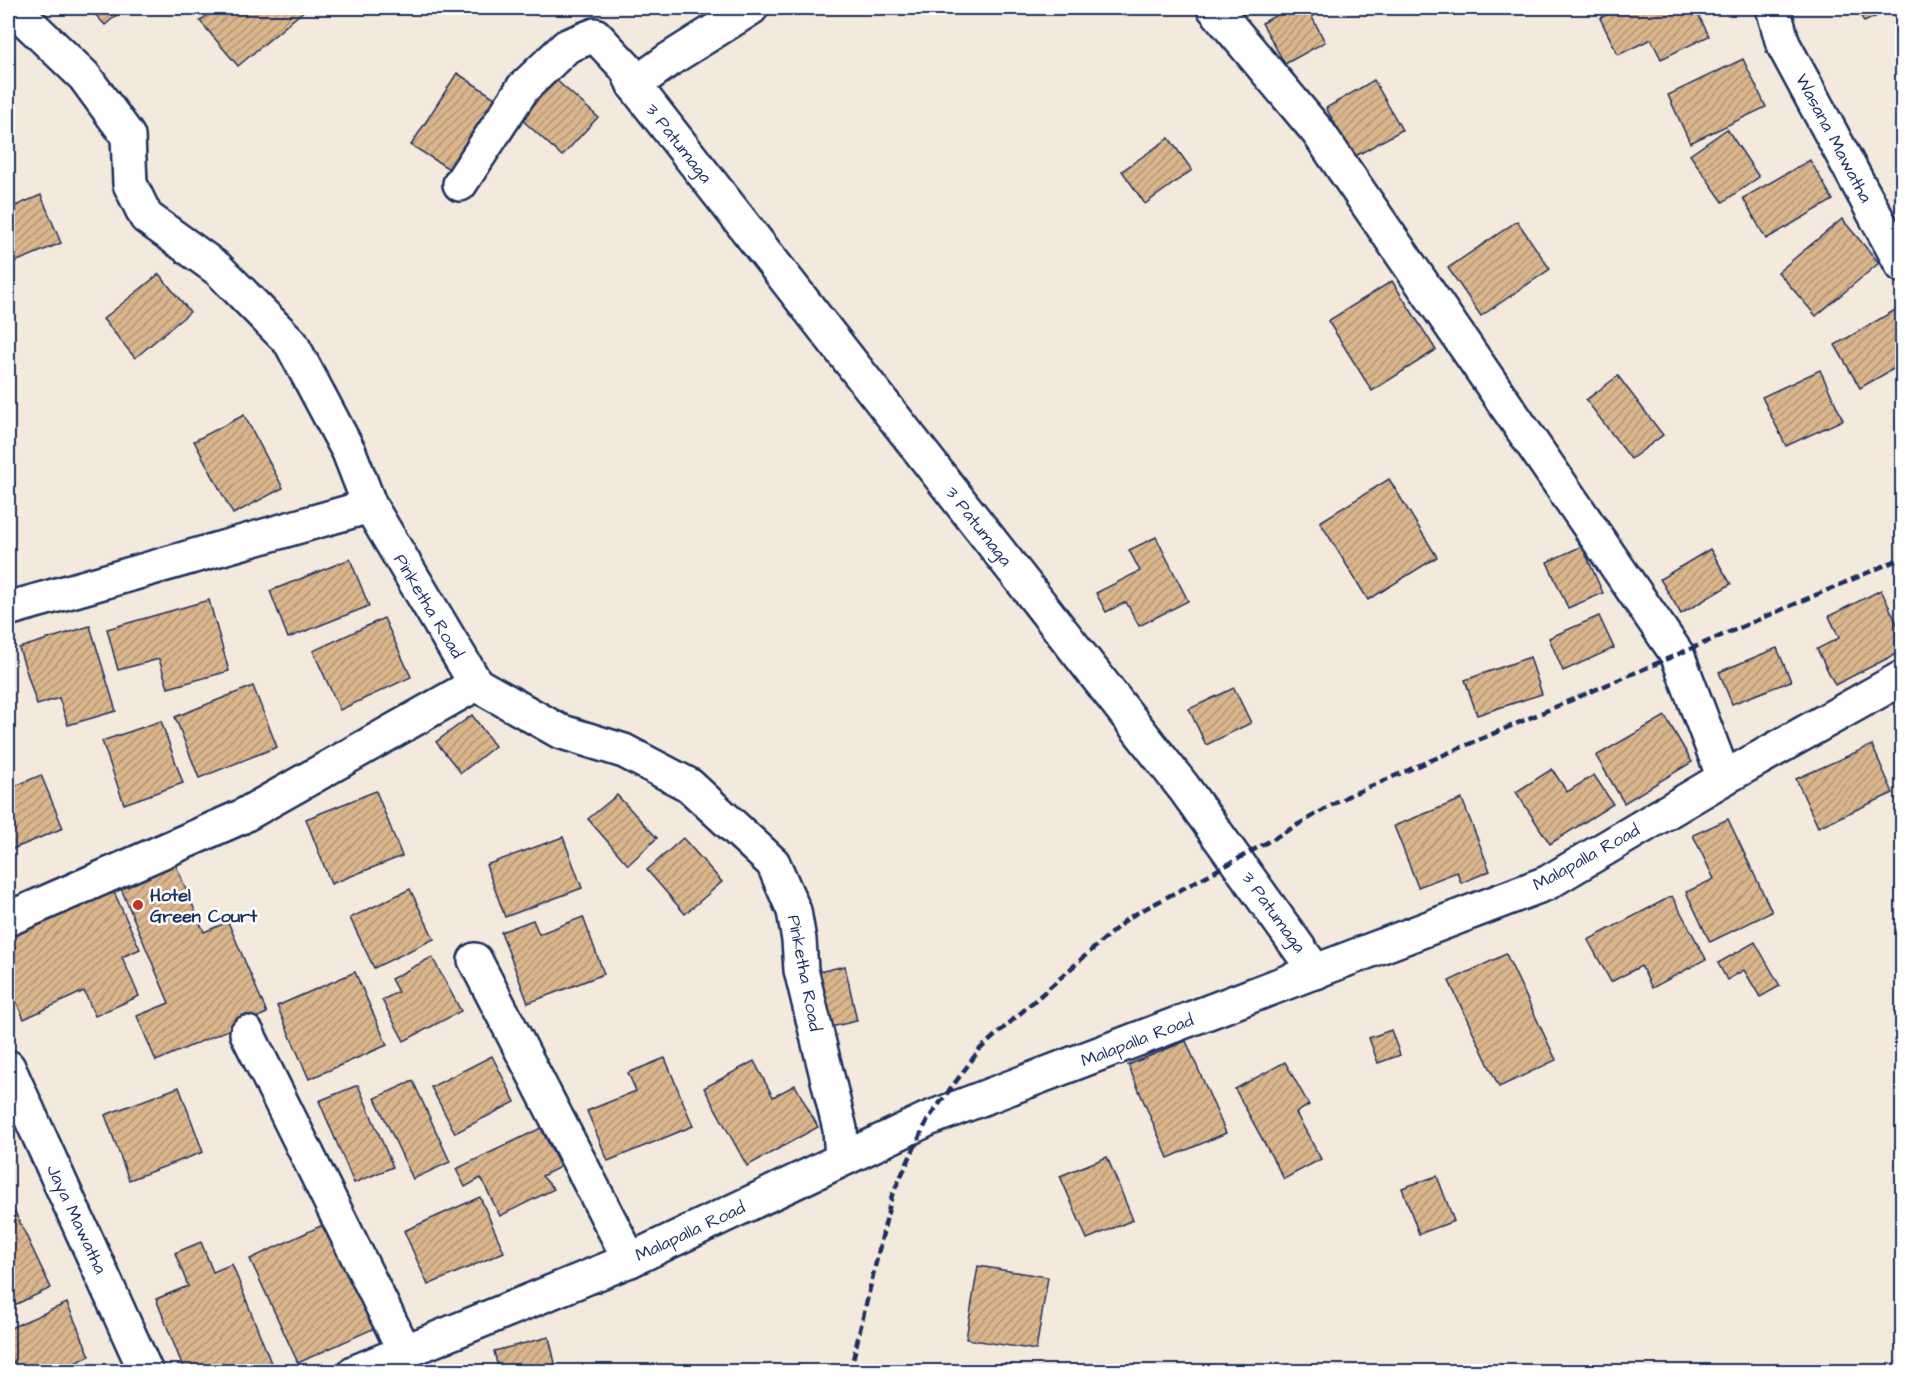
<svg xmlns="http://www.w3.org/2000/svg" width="1910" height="1379" font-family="'Architects Daughter',sans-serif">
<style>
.building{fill:url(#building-hatch);stroke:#1b2f5e;stroke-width:1.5}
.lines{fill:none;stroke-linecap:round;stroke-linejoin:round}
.street-casing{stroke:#1b2f5e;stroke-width:38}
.secondary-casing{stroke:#1b2f5e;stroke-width:38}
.street{stroke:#fff;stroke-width:33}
.secondary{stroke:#fff;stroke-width:33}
.rail{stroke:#1b2f5e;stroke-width:4.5;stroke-dasharray:9 4.5;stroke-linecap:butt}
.poi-dot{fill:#c8321e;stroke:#fff;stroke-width:2}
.labels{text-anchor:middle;stroke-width:5;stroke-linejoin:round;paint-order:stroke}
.street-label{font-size:18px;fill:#1b2f5e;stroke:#fff}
.poi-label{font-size:18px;font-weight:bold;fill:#1b2f5e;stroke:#fff;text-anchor:start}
</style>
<defs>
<pattern id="building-hatch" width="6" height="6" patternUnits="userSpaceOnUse" patternTransform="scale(1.5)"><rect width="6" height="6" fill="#dbb68d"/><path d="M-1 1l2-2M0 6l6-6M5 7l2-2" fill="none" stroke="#b19476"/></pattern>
</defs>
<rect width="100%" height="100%" fill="#f4e9dd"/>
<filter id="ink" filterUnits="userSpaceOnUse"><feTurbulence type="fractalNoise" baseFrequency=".0167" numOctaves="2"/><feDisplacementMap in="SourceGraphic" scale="12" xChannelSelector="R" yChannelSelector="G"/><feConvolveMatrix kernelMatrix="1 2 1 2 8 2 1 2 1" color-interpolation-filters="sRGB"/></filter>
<g filter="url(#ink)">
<!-- building -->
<g class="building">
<path d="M89,8h36l-20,17z"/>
<path d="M216,8h91l-69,58 -38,-45z"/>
<path d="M1290,8h34l1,1 -13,8 13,25 -40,22 -23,-41z"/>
<path d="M1621,8h74l14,28 -48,23 -10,-20 -33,16 -18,-37z"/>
<path d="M1857,8h37l-30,14z"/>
<path d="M1743,59l23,48 -76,36 -22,-48z"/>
<path d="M457,73l38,25 -19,30 10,7 -26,41 -49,-31z"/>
<path d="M555,79l43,38 -36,39 -42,-38z"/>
<path d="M1374,80l28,50 -48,27 -28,-49z"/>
<path d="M1727,129l32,48 -36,25 -33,-47z"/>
<path d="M1169,138l23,32 -47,34 -23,-33z"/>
<path d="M1810,160l23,40 -67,39 -23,-41z"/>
<path d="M41,195l20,48 -53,22v-56z"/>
<path d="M1842,219l37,44 -63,53 -38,-44z"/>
<path d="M1517,221l33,48 -69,47 -33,-48z"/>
<path d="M159,274l31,38 -55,46 -32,-39z"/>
<path d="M1392,281l44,69 -64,41 -44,-70z"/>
<path d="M1902,306v58l-42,24 -25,-43z"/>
<path d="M1820,370l23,50 -57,26 -24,-49z"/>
<path d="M1618,376l45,59 -32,24 -45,-59z"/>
<path d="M244,415l39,73 -50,26 -39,-73z"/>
<path d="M1389,479l48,78 -69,43 -48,-78z"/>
<path d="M1156,537l32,64 -49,25 -13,-24 -20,10 -10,-19 44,-22 -11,-21z"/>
<path d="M1582,546l21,47 -35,15 -21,-46z"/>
<path d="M1710,549l21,35 -50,30 -21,-35z"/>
<path d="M350,559l19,47 -81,32 -18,-47z"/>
<path d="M1881,590l21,44v17l-67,34 -18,-36 22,-11 -10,-22z"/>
<path d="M209,600l20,71 -61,17 -9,-29 -41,11 -11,-41z"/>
<path d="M1599,616l15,32 -51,23 -14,-33z"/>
<path d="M384,618l27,59 -71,33 -27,-59z"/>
<path d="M90,626l26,85 -48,14 -9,-27 -22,7 -18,-57z"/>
<path d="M1777,648l14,33 -59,23 -13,-32z"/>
<path d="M1530,657l12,37 -65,21 -12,-35z"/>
<path d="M253,686l24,61 -78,31 -24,-61z"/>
<path d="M1234,688l17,35 -45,22 -17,-36z"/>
<path d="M472,715l23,31 -34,27 -25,-31z"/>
<path d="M1665,716l27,46 -68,41 -28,-47z"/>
<path d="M161,721l22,62 -59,21 -22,-63z"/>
<path d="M1872,745l21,48 -75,34 -22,-48z"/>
<path d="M1552,769l15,23 27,-17 19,29 -63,40 -34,-52z"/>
<path d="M41,775l22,53 -55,23v-62z"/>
<path d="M376,791l26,65 -71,28 -25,-65z"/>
<path d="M617,795l40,43 -29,27 -40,-46z"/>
<path d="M1462,799l28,72 -29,12 -4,-11 -39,15 -24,-61z"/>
<path d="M1728,819l44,93 -62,30 -24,-50 28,-13 -21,-44z"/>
<path d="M563,837l19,51 -77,29 -19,-52z"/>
<path d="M683,838l39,44 -37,32 -38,-44z"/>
<path d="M175,863l29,69 24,-10 39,91 -111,48 -19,-45 32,-13 -49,-117z"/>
<path d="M109,881l31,68 -18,8 17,39 -44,20 -11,-25 -60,28 -16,-36v-56z"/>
<path d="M410,889l24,50 -60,29 -24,-50z"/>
<path d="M1672,896l34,63 -54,29 -11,-22 -30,16 -23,-42z"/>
<path d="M583,917l21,57 -76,29 -27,-71 32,-12 6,14z"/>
<path d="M1755,942l25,44 -20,11 -16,-27 -17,10 -9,-17z"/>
<path d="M1506,954l50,106 -57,27 -50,-106z"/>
<path d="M432,957l29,54 -57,30 -22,-41 16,-8 -7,-13z"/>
<path d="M845,966l12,55 -31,7 -12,-55z"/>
<path d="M355,972l32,73 -78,34 -32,-73z"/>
<path d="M1391,1030l9,25 -22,8 -9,-25z"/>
<path d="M1186,1041l40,92 -58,25 -40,-93z"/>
<path d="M492,1056l23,46 -60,31 -24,-46z"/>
<path d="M665,1058l28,68 -85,35 -21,-50 49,-20 -8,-18z"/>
<path d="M754,1061l19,36 22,-12 23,42 -71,39 -43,-78z"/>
<path d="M1285,1062l24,43 -13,8 25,46 -37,20 -49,-90z"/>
<path d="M413,1081l37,81 -37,17 -38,-81z"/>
<path d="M358,1085l35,82 -39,16 -35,-82z"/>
<path d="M179,1087l24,65 -74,28 -24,-65z"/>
<path d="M541,1128l19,39 -18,9 12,13 -54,27 -19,-38 -16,9 -9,-18z"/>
<path d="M1107,1157l26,63 -46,19 -27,-63z"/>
<path d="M1437,1176l17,45 -35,13 -17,-46z"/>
<path d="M480,1197l24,55 -76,33 -24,-54z"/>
<path d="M15,1212l36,76 -43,20v-93z"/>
<path d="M329,1222l48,105 -79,36 -48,-104z"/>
<path d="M201,1242l12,30 19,-8 39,99 -20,9h-66l-29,-73 32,-13 -13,-33z"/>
<path d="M978,1266l70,11 -12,73 -70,-11z"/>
<path d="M67,1303l23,53 -34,16h-39l-9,-23v-20z"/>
<path d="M549,1337l8,35h-58l-5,-21z"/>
</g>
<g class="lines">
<defs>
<g id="street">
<path d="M13,8l71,68 44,60 2,48 16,33 72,52 73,74 58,109 21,54 106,178 83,47 65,20 65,34 84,78 21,48 5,29 2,30 39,159 2,30"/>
<path d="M1214,8l104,124 359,522 47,124"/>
<path d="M1773,8l10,36 119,221"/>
<path d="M634,85l36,-26 81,-51"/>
<path d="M460,184l63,-96 44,-42 28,-11 31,33 8,17 550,703 132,184"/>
<path d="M8,609l362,-103"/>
<path d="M8,919l233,-102 235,-133"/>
<path d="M475,960l155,300"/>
<path d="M247,1033l158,319"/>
<path d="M8,1067l138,305"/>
</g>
<path id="secondary" d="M355,1372l275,-112 298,-141 619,-236 177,-105 178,-100"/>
</defs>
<!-- street casing -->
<use href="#street" class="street-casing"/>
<!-- secondary casing -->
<use href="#secondary" class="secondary-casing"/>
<!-- street -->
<use href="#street" class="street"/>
<!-- secondary -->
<use href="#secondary" class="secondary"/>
<!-- rail -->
<path class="rail" d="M850,1372l42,-177 36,-76 52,-70 148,-131 108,-58 112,-64 554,-238"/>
</g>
</g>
<!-- markers -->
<circle class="poi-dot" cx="138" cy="905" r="6"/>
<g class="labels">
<!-- street labels -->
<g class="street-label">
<text transform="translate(1834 138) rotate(62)" y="6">Wasana Mawatha</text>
<text transform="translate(679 143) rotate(52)" y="6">3 Patumaga</text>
<text transform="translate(979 526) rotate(52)" y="6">3 Patumaga</text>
<text transform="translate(429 606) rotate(59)" y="6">Pinketha Road</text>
<text transform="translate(1586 857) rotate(-29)" y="6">Malapalla Road</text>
<text transform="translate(1274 912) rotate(54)" y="6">3 Patumaga</text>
<text transform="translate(805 973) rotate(79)" y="6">Pinketha Road</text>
<text transform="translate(1137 1040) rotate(-21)" y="6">Malapalla Road</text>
<text transform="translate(77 1219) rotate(65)" y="6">Jaya Mawatha</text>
<text transform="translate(690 1231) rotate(-25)" y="6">Malapalla Road</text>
</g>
<!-- poi labels -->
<g class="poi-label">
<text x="150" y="901">Hotel<tspan x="150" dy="21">Green Court</tspan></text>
</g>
</g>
<!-- margin -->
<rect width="1910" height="1379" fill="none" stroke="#fff" stroke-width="30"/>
<rect x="15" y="15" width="1880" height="1349" fill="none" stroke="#1b2f5e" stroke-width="2" filter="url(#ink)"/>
</svg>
